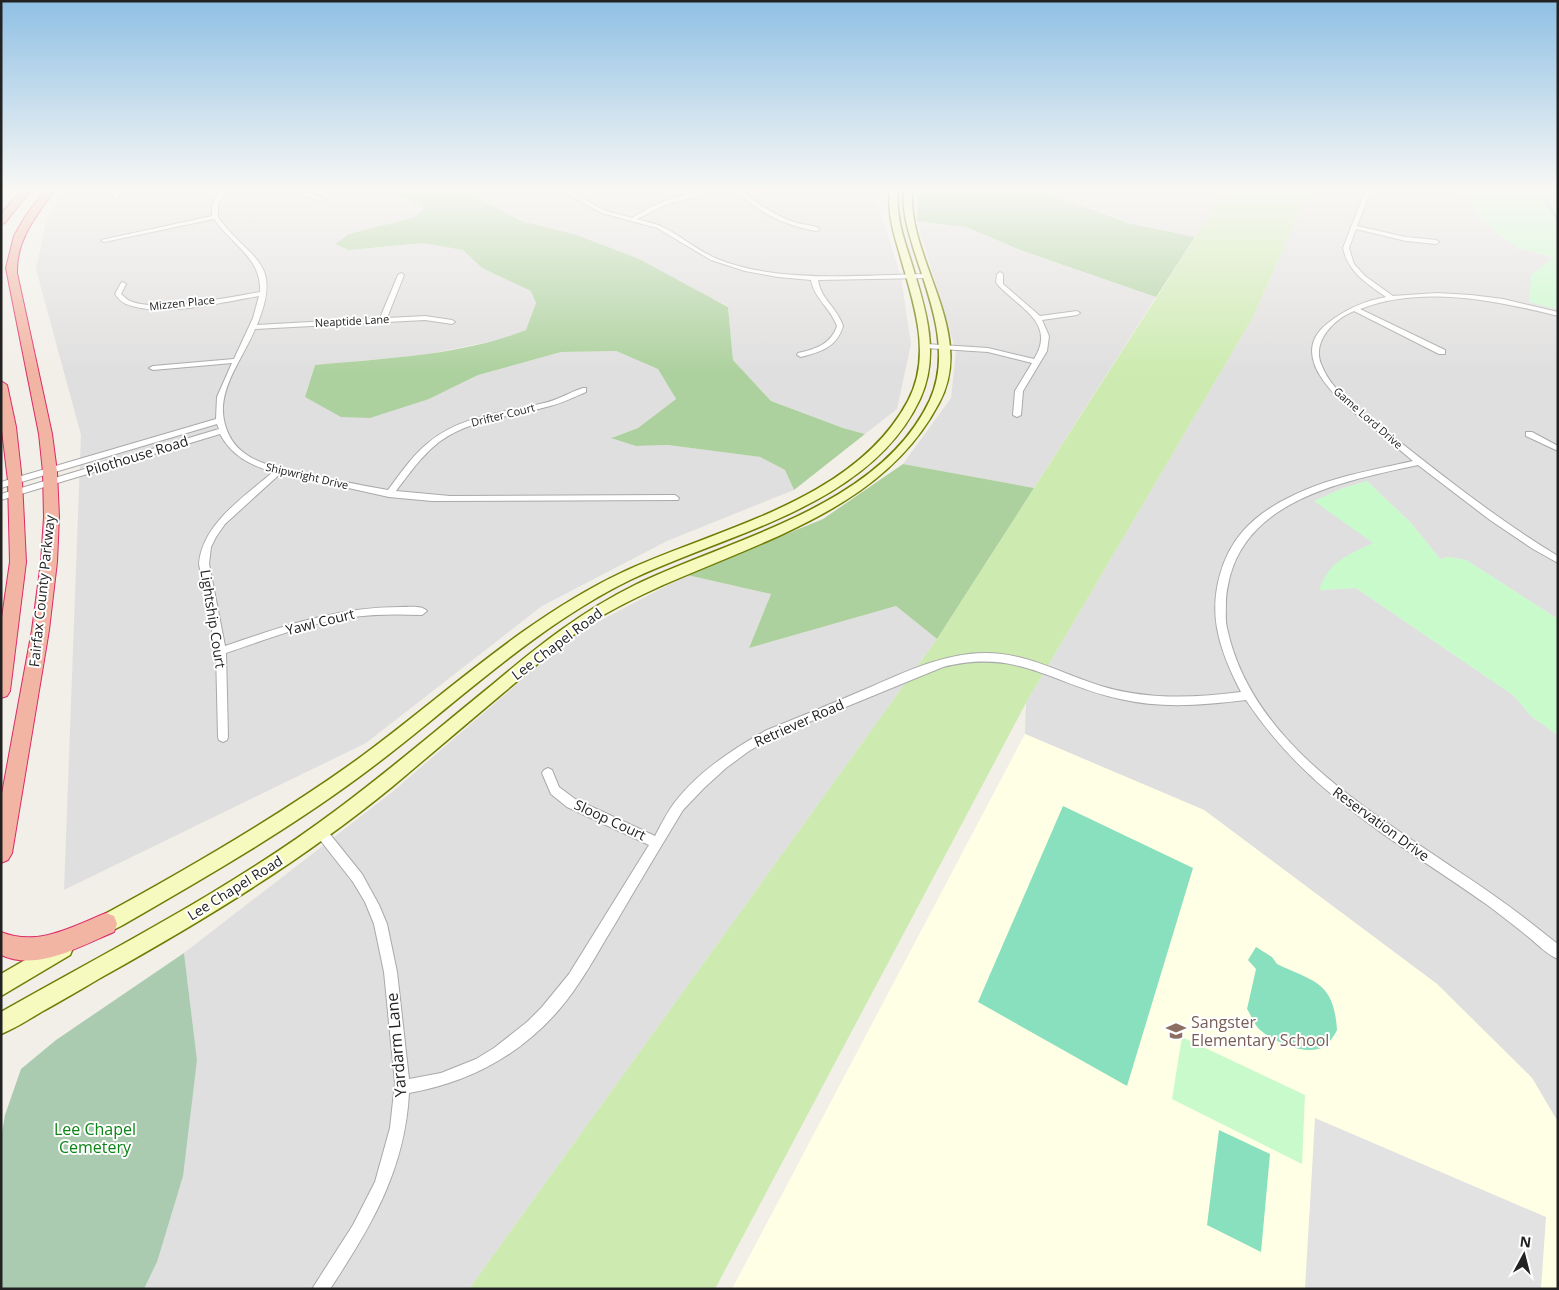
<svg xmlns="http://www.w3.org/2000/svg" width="1559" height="1290" font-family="'Open Sans',sans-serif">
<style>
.residential{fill:#e0dfdf}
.education{fill:#ffffe5}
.grass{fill:#cdebb0}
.forest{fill:#add19e}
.cemetery{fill:#aacbaf}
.park{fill:#c8facc}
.pitch{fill:#88e0be}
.parking{fill:#e2e2e2}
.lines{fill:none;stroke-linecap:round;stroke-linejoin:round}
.stream{stroke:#aad3df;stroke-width:2.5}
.minor-casing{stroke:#a9a9a9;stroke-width:2}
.secondary-casing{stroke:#707d05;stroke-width:3}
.trunk-casing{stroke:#dc2a67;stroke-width:2}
.minor{fill:#fff;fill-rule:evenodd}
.secondary{fill:#f7fabf;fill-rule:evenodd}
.trunk{fill:#f2b4a3;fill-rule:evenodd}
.labels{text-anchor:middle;stroke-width:4;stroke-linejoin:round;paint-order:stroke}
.far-street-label{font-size:11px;fill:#222;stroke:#fff}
.street-label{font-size:14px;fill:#222;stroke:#fff}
.near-education-label{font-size:16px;fill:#785e54;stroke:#fff;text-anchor:start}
.near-street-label{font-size:16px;fill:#222;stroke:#fff}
.near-park-label{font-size:16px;fill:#0c8416;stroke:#fff}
</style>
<rect width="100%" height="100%" fill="#f2efe9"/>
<!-- residential -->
<g class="residential">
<path d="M64,191h326l36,17 -11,9 -66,17 -14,10 14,6 74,-7 40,7 19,18 49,23 6,12 -11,27 -24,9 -78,16 -109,10 -10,32 124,2 49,-24 83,-23 55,-1 42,18 18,30 -38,29 -26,9 24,9 32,-1 92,12 25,13 9,20 -127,51 -125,65 -176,137 -302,147 17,-455 -45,-166 11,-52z"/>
<path d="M465,191h416l-4,9 24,77 10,67 -14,65 -32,25 -22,-6 -72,-27 -38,-41 -5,-54 -154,-72 -53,-13z"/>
<path d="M1041,191h184l-30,46 -67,-14z"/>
<path d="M1309,191h149l12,7 6,15 19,19 24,16 39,11v360l-92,-59 -17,-3 -9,2 -29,-36 -44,-42 -26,8 -26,12 59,42 -54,47 36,-2 157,107 19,22 26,18v387l-26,-44 -95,-94 -233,-174 -179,-76 1,-31 227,-386z"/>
<path d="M917,221l49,6 57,24 133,46 -122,191 -131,-24 48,-66 5,-46z"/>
<path d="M687,575l84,19 -22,54 147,-42 41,33 -468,650h-325l13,-27 40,-202 -13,-107 207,-160 184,-159z"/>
</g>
<!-- education -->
<path class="education" d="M1025,734l179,76 233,174 95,94 26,44v167h-826z"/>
<!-- grass -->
<path class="grass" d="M1225,191h84l-56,126 -227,386 -311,586h-246l468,-650z"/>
<!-- forest -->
<g class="forest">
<path d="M390,191h75l56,30 53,13 65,25 89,48 5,53 38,41 72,27 22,6 -71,56 -9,-20 -25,-13 -92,-12 -32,1 -25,-8 27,-10 38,-29 -18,-30 -42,-18 -55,1 -83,23 -49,24 -59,19 -29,-1 -36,-20 10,-32c70,-7 144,-9 211,-35l10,-27 -5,-12 -49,-23 -19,-18 -40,-7 -74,7 -14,-6 14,-10 66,-17 10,-9z"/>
<path d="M918,191h123l87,32 67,14 -39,60 -133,-46 -57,-24 -49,-6z"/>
<path d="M903,464l131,24 -97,151 -41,-33 -147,42 22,-54 -84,-19 136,-56z"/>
</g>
<!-- cemetery -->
<path class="cemetery" d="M184,953l13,107 -14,116 -26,86 -13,27h-143v-151l4,-23 16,-46 35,-29z"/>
<!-- park -->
<g class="park">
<path d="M1458,191h100v112l-2,6 -27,-7 2,-27 23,-18 -35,-9 -24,-16 -19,-20 -6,-14z"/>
<path d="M1367,481l44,42 29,36 9,-2 17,3 92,59v116l-26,-18 -19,-22 -157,-107 -37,2c11,-30 28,-34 54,-47l-59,-42 27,-12z"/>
<path d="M1182,1037l123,58 -3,69 -130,-65z"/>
</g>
<!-- pitch -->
<g class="pitch">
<path d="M1063,806l130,62 -66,218 -149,-84z"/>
<path d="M1256,947l16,10 5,7c38,18 57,18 60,66 -4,8 -10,17 -19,19 -17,5 -46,-8 -59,-20 -5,-5 -8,-14 -12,-20l9,-40 -8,-9z"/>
<path d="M1219,1130l51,24 -9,98 -54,-27z"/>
</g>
<!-- parking -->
<path class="parking" d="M1315,1118l231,99 -5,72h-236z"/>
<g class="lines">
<!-- stream -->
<path class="stream" d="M1537,191l11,12 10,18"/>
<defs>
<g id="minor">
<path d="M116,191h6l-4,7 -2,1 -3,-2z"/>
<path d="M220,191h6l-8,13v13c31,44 66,42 39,108l123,-7 18,-43 3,-2 3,2 -17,43 38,-2 27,4 3,2 -3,2 -27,-4 -170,9c-10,25 -30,50 -32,77 -1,20 8,39 24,49 15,10 34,13 51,17 30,6 60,13 90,18 12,-16 24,-34 40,-47 33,-28 76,-30 116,-40 14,-3 26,-11 39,-15h3v4c-12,5 -23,11 -36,14 -38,11 -78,12 -111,36 -18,14 -30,32 -43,49l54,5 225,-1 4,3 -1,2 -246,1 -43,-4 -108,-24 -56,51 -9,13 -5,10 -2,17 16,82c59,-20 113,-39 176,-39 8,0 21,-2 26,4l-5,4c-23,-1 -47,-1 -70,2 -43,6 -85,22 -126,36l2,84 -1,3 -4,2 -4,-2 -1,-3 -2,-86 -17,-87c3,-40 46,-68 74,-92 -23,-7 -41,-16 -53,-38l-219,66v-6l218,-65 -2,-5 -216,64v-6l215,-63 1,-22 15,-34 -79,7 -4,-2 4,-2 81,-7 19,-41 6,-22c-36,6 -98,22 -133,8 -5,-2 -8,-6 -11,-10l6,-11 2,-1 3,2 -5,10c3,2 6,6 9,7 27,12 99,-4 130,-9 2,-34 -29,-48 -46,-73l-110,23 -3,-2 111,-24v-12z"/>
<path d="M294,191h8l25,9 -5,1z"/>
<path d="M561,191h7l38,20 26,7c25,-16 54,-27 84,-27l-51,14 -28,14c9,3 18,4 26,8 18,9 34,23 52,31 61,26 146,17 211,16l3,2 -3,2 -108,2c3,20 19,27 25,46 -6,21 -22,26 -42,31l-4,-2 1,-2c18,-4 33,-9 39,-27 -7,-19 -22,-26 -26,-46l-33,-3 -33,-6 -34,-11 -54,-32 -55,-15z"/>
<path d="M737,191h6c16,14 34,26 54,32 8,2 17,2 23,6l-3,2c-30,-5 -58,-17 -80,-40z"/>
<path d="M1124,191h22c-5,3 -17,3 -22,0z"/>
<path d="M1365,191h6l-14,35 49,11 30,3 3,2 -3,2 -30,-3 -50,-12 -7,19 5,16 11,12 28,20 44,-3 34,2 32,4 55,13v4c-63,-16 -136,-31 -198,-7l85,41v4h-6l-85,-43c-20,8 -42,30 -33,53 12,32 49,53 74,74 53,42 105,83 163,118v7l-25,-14 -43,-29 -72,-55c-68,15 -167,32 -188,111 -2,9 -4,16 -4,26 0,8 -1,18 1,26 24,115 142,182 231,243 32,21 63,43 92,67l8,6v15c-10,-4 -19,-13 -27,-20 -15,-12 -30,-24 -45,-35 -91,-64 -177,-109 -240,-204 -42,5 -84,9 -126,-1 -69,-15 -101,-51 -177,-32l-168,69 -26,15 -23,17 -22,20 -21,22c-23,38 -46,76 -68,114 -12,19 -23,40 -36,59 -39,60 -99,98 -170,110 -4,77 -38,134 -79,196h-18l41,-64 22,-43 15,-54 5,-45 -11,-111 -10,-48 -9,-22 -12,-20 -36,-46 -2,-4 2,-4 4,-1 4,1 37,46 17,31 8,19 10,48 12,107 32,-6 35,-14 18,-11 33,-26 15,-15 27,-33 80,-129 -82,-38 -16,-13 -9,-21 2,-3 4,-2 4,2 7,17 16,12 80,37c6,-11 12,-24 20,-34 24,-31 59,-54 92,-72 33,-13 66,-27 99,-41 37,-16 77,-36 119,-36 42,0 77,21 116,33 46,14 93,12 140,6 -11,-21 -20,-42 -24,-64 -6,-33 4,-72 26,-97 13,-15 32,-27 49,-35 38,-19 81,-26 121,-35 -11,-9 -21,-18 -32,-27 -28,-22 -101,-74 -53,-111 18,-14 36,-22 58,-26 -19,-13 -38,-25 -43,-49z"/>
<path d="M1000,272l3,2v10l37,32 37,-5 3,2 -3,2 -35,5 7,16 -2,15 -24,40 -2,24 -4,2 -4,-2 2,-24 17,-28 -44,-11 -62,-4 -4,-2 4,-2 62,4 46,11c23,-36 -15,-51 -36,-74l-2,-3 1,-8z"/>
<path d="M1526,432h6l26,14v5l-32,-15z"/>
</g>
<g id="secondary">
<path d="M890,191h8c-2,22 4,43 11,64 14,46 33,96 11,144 -50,107 -192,134 -290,181 -96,47 -174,124 -259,188 -78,59 -165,109 -250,158l-22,11 -7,-2 -3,-7 3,-7c89,-48 184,-103 266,-162 86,-63 166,-140 263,-186 96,-45 233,-71 287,-172 25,-47 5,-99 -8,-146 -6,-21 -13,-42 -10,-64z"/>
<path d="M904,191h8c-4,70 65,142 27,212 -65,124 -221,146 -334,211 -37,21 -69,52 -102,79 -37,31 -73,62 -110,93 -90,74 -189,134 -291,191 -19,11 -39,23 -59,34 -14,8 -27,17 -42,23v-22c113,-64 230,-123 334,-201 54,-40 105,-84 157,-126 45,-38 90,-74 143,-100 97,-47 245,-78 295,-185 22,-49 -1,-103 -16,-150 -6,-20 -12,-38 -10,-59z"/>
<path d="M63,938l7,3 3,7 -3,7 -69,41v-22z"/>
</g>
<g id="trunk">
<path d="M20,191h10l-25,32 -4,1v-10z"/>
<path d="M44,191h10c-18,25 -38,49 -37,82l35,161 5,38 2,45 -2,45 -8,68 -37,223 -4,7 -7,3v-64l31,-169 9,-68 3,-45 -1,-45 -4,-38 -33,-166 8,-32 11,-19z"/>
<path d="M1,381l6,4 9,42 6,54 4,81 -16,129 -3,5 -6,2v-74l9,-62 -2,-81 -7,-59z"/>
<path d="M106,913l8,3 3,8 -3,8c-34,14 -76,40 -113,23v-23c37,15 70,-5 105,-19z"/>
</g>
</defs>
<!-- minor casing -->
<use href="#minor" class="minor-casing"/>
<!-- secondary casing -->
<use href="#secondary" class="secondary-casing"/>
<!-- trunk casing -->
<use href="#trunk" class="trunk-casing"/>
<!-- minor -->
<use href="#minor" class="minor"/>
<!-- secondary -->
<use href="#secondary" class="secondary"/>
<!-- trunk -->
<use href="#trunk" class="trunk"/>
</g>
<!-- sky -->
<linearGradient id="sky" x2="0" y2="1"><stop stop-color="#8fc0e4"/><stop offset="0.51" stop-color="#f9f8f5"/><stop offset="1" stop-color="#f9f8f5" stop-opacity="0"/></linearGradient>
<rect width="1559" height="372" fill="url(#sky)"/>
<!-- icons -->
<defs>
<symbol id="school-bare" viewBox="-9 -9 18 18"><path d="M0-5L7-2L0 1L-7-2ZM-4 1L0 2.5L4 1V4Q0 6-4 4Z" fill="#8d6e63" stroke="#fff" stroke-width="2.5" paint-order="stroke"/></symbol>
</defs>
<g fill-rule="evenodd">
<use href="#school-bare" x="1162" y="1017" width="28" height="28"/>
</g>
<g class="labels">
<!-- far-street labels -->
<g class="far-street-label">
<text transform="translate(182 303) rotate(-6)" y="4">Mizzen Place</text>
<text transform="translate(352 321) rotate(-3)" y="4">Neaptide Lane</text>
<text transform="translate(503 415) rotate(-14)" y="4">Drifter Court</text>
<text transform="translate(1368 418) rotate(41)" y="4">Game Lord Drive</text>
<text transform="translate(307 476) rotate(13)" y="4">Shipwright Drive</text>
</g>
<!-- street labels -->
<g class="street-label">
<text transform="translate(137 456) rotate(-17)" y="5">Pilothouse Road</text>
<text transform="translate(42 591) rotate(-84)" y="5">Fairfax County Parkway</text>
<text transform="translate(213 619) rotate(81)" y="5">Lightship Court</text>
<text transform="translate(320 622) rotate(-14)" y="5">Yawl Court</text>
<text transform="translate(557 644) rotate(-37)" y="5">Lee Chapel Road</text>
<text transform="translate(799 723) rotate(-24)" y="5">Retriever Road</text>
<text transform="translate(610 820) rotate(25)" y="5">Sloop Court</text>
<text transform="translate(1381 824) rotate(36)" y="5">Reservation Drive</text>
<text transform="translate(235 888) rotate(-32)" y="5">Lee Chapel Road</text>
</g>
<!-- near-education labels -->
<g class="near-education-label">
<text x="1191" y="1028">Sangster<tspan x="1191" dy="18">Elementary School</tspan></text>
</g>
<!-- near-street labels -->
<g class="near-street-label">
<text transform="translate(396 1045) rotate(-95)" y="6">Yardarm Lane</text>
</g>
<!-- near-park labels -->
<g class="near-park-label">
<text x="95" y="1135">Lee Chapel<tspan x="95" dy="18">Cemetery</tspan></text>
</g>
</g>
<!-- border -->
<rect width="1559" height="1290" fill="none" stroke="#222222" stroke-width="5"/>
<!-- north arrow -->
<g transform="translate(1524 1255) rotate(7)" stroke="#ffffff" stroke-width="4" paint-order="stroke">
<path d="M0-4L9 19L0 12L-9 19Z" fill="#222222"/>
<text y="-8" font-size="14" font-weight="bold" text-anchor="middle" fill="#222222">N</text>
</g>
</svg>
